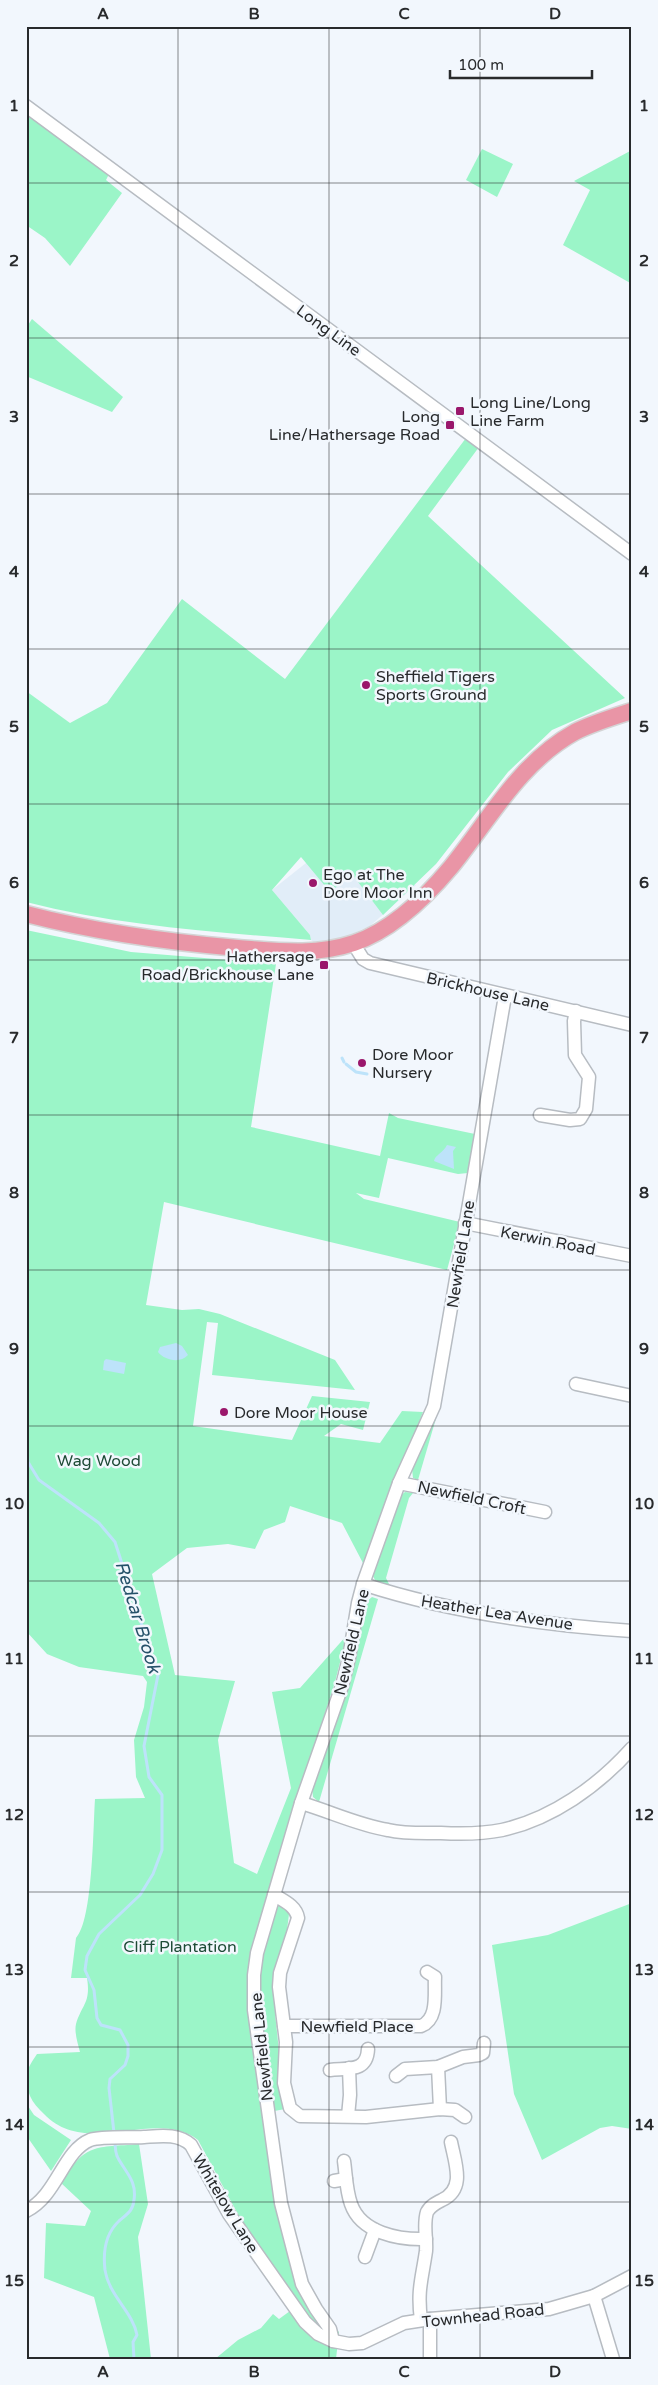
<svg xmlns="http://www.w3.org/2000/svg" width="658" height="2385" font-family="'Varela Round',sans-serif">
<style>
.built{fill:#e1edf8}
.green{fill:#9bf5c8}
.water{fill:#bde3fa}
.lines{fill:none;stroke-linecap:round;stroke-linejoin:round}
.stream{stroke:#bde3fa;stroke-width:3}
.minor-casing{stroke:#b7bcc2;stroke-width:15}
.major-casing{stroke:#d4d4d5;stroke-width:19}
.minor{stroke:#fff;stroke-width:12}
.major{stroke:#e995a6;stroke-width:16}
.grid{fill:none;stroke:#282a2c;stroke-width:1;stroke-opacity:0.55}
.poi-dot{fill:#9a176b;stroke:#f2f7fd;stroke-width:2}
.labels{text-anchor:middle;stroke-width:5;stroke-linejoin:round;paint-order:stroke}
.street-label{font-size:16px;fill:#282a2c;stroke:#f2f7fd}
.poi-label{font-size:16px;fill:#282a2c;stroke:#f2f7fd;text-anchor:start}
.park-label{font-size:16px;fill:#1d4b36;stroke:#f2f7fd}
.water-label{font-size:18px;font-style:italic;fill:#255169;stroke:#f2f7fd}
.neatline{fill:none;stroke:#282a2c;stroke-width:2}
.grid-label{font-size:16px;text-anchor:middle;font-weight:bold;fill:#282a2c}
</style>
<rect width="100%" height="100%" fill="#f2f7fd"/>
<!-- built -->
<path class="built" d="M330,844l86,41 -46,41 -27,12 -28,5 -4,-3 -1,-5 -38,-45z"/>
<!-- green -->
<g class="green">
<path d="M26,112l83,62 -3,6 16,13 -52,73 -25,-28 -19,-13z"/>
<path d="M482,149l31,15 -16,33 -31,-17z"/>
<path d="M632,150v134l-69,-39 27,-55 -16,-9z"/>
<path d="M32,319l91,78 -11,15 -86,-36v-48z"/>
<path d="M466,438l13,9 -51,69 197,182 -73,32 -44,42 -72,92 -53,51 -31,-41 -22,18 -29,-35 -29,33 38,45 1,5c-95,-8 -192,-14 -285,-38v-211l44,32 37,-20 75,-104 103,80z"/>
<path d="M26,930l105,22 145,12 -25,163 129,29 9,-43 9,5 77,16 -7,39 -10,1 -70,-16 -9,40 -23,-5 8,6 96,23 -13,48 -283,-68 -18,103 36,5 17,-1 21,5 115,46 20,30 -143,-15 6,-52 -11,-1 -14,104 99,14 20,-44 58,6 -7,28 -22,-6 -17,12 56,7 22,-32 21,1 -59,153 -22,-42 -52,-17 -5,16 -21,8 -9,19 -27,-5 -41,4 -35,26 23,101 60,6 -17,59 16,123 23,11 34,-86 -19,-96 28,-4 47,-53 -12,47 -64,199 18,33 -2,16 -13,45 1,38 10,96 -21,4 43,191 32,28 -3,27h-121l23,-19 23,-12 12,-14 6,5 11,-8 -92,-171c-43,-33 -111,19 -154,-26 -6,-6 -11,-11 -14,-18 -7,-19 -4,-26 7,-42l43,-2c-2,-8 -6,-20 -4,-28 6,-20 15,-21 11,-46h-16l5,-40c17,-18 17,-110 19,-139l50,-1 -9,-21 -2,-37 10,-33 3,-25 -4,-6 -64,-9 -32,-13 -21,-23z"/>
<path d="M437,1415l-19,65 -5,-2 -1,-9z"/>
<path d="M405,1492l8,1 -4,5 -23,80 4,8 -15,-6 -2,-4 26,-79z"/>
<path d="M372,1597l6,2 -59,203 -6,-5 -1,-9 41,-116 12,-69z"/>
<path d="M632,1903v226l-20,-3 -12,2 -58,32 -28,-66 -22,-149 56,-10z"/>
<path d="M26,2103l8,12 37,25 -20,31 -25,-36z"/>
<path d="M139,2144l9,60 -10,33 13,122h-41l-16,-62 -50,-19 2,-55 39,3 6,-15 -30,-28c25,-41 34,-35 78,-39z"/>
</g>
<!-- water -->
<g class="water">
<path d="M447,1145l9,2 -3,4 1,18 -20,-8c1,-6 9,-8 13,-16z"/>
<path d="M176,1343l6,3 6,9c-8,9 -24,5 -30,-3l2,-5z"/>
<path d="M106,1359l20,4 -2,11 -21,-4 1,-9z"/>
</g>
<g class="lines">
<!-- stream -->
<g class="stream">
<path d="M342,1058l2,4"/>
<path d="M346,1064l10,8 11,2"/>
<path d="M26,1434l2,28 11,18 60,43 16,19 43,133 -14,71 5,31 13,18v55l-9,24 -13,21 -41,39 -12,22 -2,14 9,20 3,28 4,7 19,5 8,15v11l-3,9 -15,14 -1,9 5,45"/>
<path d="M115,2140c0,5 0,13 3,18 8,15 19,23 16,42 -1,11 -7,14 -15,21 -14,13 -16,32 -14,49 4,26 28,42 32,65l-4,7 1,17"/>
</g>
<defs>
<g id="minor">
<path d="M26,106l606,448"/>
<path d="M353,943l10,16 7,4 262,62"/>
<path d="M540,1115l30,5 10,-1 6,-10 3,-32 -14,-22 -1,-34 2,-10"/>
<path d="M465,1223l167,33"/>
<path d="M576,1384l56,12"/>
<path d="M399,1483l146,29"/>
<path d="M363,1584c86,28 179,41 269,47"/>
<path d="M301,1803c28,8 57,22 87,27 17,4 35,3 53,3 20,1 41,1 61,-3 50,-11 96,-44 130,-82"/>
<path d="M274,1895c10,6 22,11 24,23l-18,55 -1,14 7,55 -2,41 6,25 10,8 66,1 74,-8 15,1 10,7"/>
<path d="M284,2026h137c18,-7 13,-33 14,-49l-8,-5"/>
<path d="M438,2067l2,42"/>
<path d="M330,2070c19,-2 37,2 38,-21"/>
<path d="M396,2076l9,-7 33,-2 25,-10 16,-2 4,-2 1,-10"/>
<path d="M348,2116l2,-21 -1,-27"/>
<path d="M344,2161c2,14 2,29 7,43 10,29 48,36 75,35"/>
<path d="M334,2181l12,-2"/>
<path d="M26,2211c31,-15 37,-60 64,-71 12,-4 39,-2 54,-3 16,-1 34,-4 47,8l38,69 76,108 13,12 15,7 16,3 13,-1 42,-20 26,-4 119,-10 45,-13 38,-20"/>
<path d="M365,2257l10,-27"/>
<path d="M594,2296l19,63"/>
<path d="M421,2320c-4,-30 1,-41 5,-69 1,-12 -3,-27 1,-39 3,-6 9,-9 15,-12 24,-11 13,-37 9,-58"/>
<path d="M333,2341l-3,-12 -14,-20 -14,-25 -21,-81 -27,-193v-35l3,-22 44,-150 41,-117 7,-28 9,-55 5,-19 36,-101 35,-77 71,-410"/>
<path d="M430,2359v-40"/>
</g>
<path id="major" d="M26,914c70,18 141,28 212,34 40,3 77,8 116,-5 38,-13 72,-46 97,-76 39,-48 68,-104 124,-135 18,-9 38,-15 57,-21"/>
</defs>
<!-- minor casing -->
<use href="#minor" class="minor-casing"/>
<!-- major casing -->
<use href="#major" class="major-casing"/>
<!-- minor -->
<use href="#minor" class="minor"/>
<!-- major -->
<use href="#major" class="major"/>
</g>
<!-- grid -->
<path class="grid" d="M178,26v2333M329,26v2333M480,26v2333M26,183h606M26,338h606M26,494h606M26,649h606M26,804h606M26,960h606M26,1115h606M26,1270h606M26,1426h606M26,1581h606M26,1736h606M26,1892h606M26,2047h606M26,2202h606"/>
<!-- markers -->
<g class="poi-dot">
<rect x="455" y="406" width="10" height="10" rx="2.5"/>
<rect x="445" y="420" width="10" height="10" rx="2.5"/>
<circle cx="366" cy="685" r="5"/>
<circle cx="313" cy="883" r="5"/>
<rect x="319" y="960" width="10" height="10" rx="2.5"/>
<circle cx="362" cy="1063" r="5"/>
<circle cx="224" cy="1412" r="5"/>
</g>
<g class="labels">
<!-- street labels -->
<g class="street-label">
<text transform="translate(329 330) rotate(36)" y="6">Long Line</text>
<text transform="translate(488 991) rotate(13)" y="6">Brickhouse Lane</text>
<text transform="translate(548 1240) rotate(11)" y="6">Kerwin Road</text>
<text transform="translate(460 1254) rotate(-81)" y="6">Newfield Lane</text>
<text transform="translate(472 1497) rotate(12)" y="6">Newfield Croft</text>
<text transform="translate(497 1612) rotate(9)" y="6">Heather Lea Avenue</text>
<text transform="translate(351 1642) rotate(-77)" y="6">Newfield Lane</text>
<text x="357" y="2032">Newfield Place</text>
<text transform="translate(261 2047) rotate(-96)" y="6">Newfield Lane</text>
<text transform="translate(226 2203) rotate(59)" y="6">Whitelow Lane</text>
<text transform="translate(483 2315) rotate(-6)" y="6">Townhead Road</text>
</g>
<!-- poi labels -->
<g class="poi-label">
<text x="470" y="408">Long Line/Long<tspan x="470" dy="18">Line Farm</tspan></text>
<text x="440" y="422" text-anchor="end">Long<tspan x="440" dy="18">Line/Hathersage Road</tspan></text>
<text x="376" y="682">Sheffield Tigers<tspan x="376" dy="18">Sports Ground</tspan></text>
<text x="323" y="880">Ego at The<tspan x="323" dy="18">Dore Moor Inn</tspan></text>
<text x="314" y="962" text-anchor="end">Hathersage<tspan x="314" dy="18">Road/Brickhouse Lane</tspan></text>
<text x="372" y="1060">Dore Moor<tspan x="372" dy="18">Nursery</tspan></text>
<text x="234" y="1418">Dore Moor House</text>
</g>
<!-- park labels -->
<g class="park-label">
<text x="99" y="1466">Wag Wood</text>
<text x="180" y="1952">Cliff Plantation</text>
</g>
<!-- water labels -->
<g class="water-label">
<text transform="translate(138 1617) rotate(73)" y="6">Redcar Brook</text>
</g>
</g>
<!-- border -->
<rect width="658" height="2385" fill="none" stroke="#f2f7fd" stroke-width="55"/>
<!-- scale -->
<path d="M450 70v8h142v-8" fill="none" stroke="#282a2c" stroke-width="2.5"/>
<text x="458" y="70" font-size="15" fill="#282a2c" stroke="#f2f7fd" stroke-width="4" paint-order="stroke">100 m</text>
<rect x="28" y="28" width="602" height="2330" class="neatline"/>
<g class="grid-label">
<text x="103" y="19">A</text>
<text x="254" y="19">B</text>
<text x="404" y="19">C</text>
<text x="555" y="19">D</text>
<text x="14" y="111">1</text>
<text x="644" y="111">1</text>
<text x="14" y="266">2</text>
<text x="644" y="266">2</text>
<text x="14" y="422">3</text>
<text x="644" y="422">3</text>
<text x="14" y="577">4</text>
<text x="644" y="577">4</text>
<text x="14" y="732">5</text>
<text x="644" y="732">5</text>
<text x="14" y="888">6</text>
<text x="644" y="888">6</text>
<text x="14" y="1043">7</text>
<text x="644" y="1043">7</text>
<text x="14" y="1198">8</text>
<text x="644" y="1198">8</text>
<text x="14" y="1354">9</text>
<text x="644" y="1354">9</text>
<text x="14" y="1509">10</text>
<text x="644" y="1509">10</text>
<text x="14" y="1664">11</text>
<text x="644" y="1664">11</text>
<text x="14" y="1820">12</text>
<text x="644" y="1820">12</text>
<text x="14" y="1975">13</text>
<text x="644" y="1975">13</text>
<text x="14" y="2130">14</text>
<text x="644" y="2130">14</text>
<text x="14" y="2286">15</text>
<text x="644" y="2286">15</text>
<text x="103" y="2377">A</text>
<text x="254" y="2377">B</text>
<text x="404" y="2377">C</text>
<text x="555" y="2377">D</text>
</g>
</svg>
